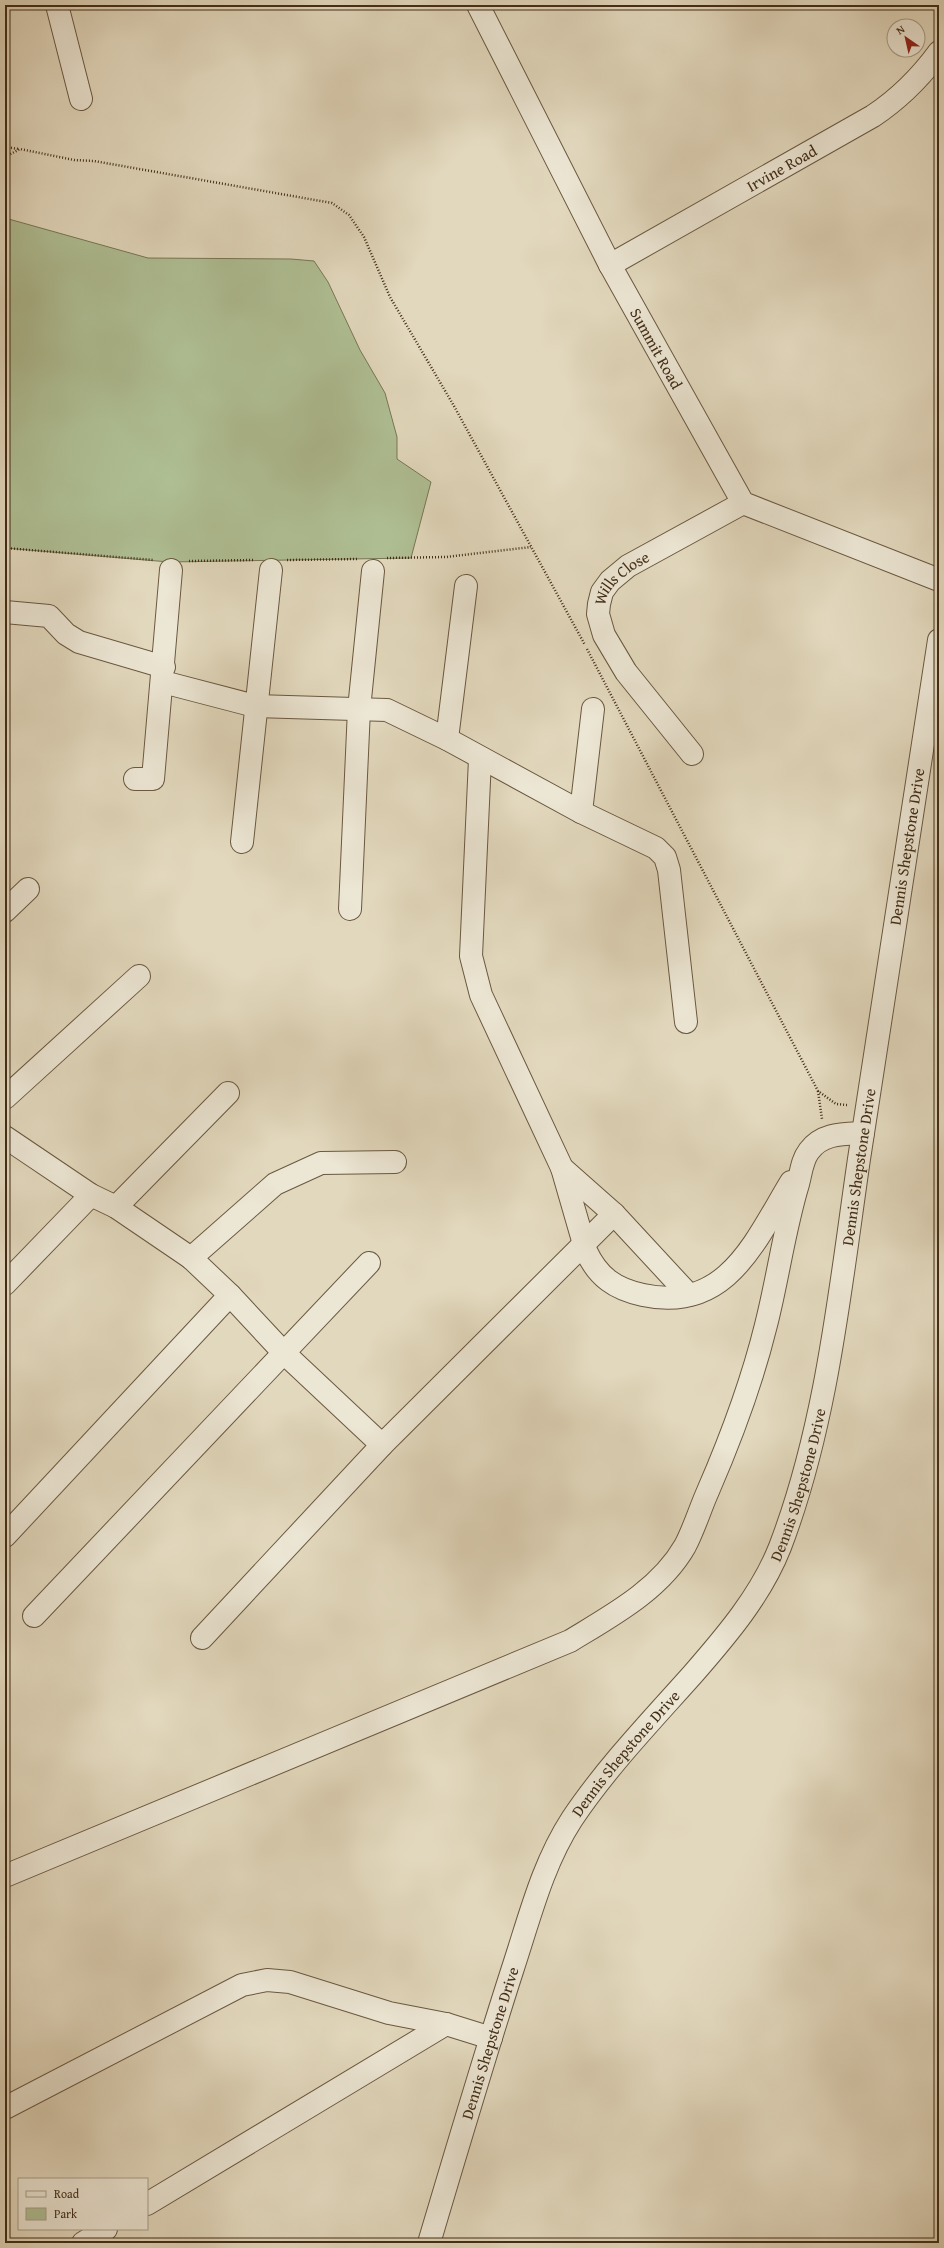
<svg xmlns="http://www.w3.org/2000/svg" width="944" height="2248" font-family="'Gentium Book Plus',serif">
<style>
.green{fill:#afbf94;stroke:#787656}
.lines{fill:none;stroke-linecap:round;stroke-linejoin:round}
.minor-casing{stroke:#6a5840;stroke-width:24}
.path{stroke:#422d17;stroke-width:2.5;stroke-dasharray:1 2;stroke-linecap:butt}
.minor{stroke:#ece6d4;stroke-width:22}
.labels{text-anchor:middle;stroke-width:3;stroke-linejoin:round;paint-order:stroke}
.street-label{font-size:16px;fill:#422d17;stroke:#ece6d4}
</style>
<rect width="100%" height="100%" fill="#e2d8bd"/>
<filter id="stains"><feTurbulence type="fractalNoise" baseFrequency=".005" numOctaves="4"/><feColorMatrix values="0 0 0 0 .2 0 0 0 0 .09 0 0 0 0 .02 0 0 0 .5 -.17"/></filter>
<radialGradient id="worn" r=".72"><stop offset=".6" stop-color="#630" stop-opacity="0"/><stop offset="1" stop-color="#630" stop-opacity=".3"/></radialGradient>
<!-- green -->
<path class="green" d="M5,218l143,40 143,1 23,2 14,21 32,68 25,43 12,44v22l34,23 -20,76 -242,4 -164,-14z"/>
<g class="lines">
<defs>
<g id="minor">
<path d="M57,5l24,94"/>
<path id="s1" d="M478,5l132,260 133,238 196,77"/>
<path id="s2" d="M610,265l263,-149c27,-18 47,-38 66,-64"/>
<path d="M5,612l44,4 17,18 13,8 85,25"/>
<path d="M163,682l92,24 132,4 60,29 134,73 75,36 9,9 4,13 17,152"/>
<path d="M447,739l19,-153"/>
<path id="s3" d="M692,754l-66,-82 -22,-37 -6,-21 1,-10 3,-12 8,-11 18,-15 115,-63"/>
<path d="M480,759l-9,197 10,39 81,173 24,83c12,26 29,38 57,44 84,18 112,-54 148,-113"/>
<path d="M135,779h18l18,-209"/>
<path d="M581,812l12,-103"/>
<path d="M242,842l29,-272"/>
<path d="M350,909l9,-200 14,-138"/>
<path d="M5,911l23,-22"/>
<path d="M5,1098l134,-122"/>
<path d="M5,1137l86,58 25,12 75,51 39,37 54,58 98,92"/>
<path d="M562,1168l52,46 75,81"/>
<path d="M116,1207l112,-114"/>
<path d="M191,1258l84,-74 46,-21 74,-1"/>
<path d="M5,1284l86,-89"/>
<path d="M5,1536l225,-241"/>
<path d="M34,1616l335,-353"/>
<path d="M202,1638l180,-193 232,-231"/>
<path d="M5,1876l565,-235c41,-25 90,-51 115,-95 9,-17 15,-37 23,-55 23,-53 44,-109 58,-166 12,-47 18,-95 32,-141 3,-11 4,-24 11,-33 13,-18 34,-17 54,-18"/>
<path d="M5,2108l237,-123 25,-5 23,2 99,31 57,11 45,14"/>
<path d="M147,2204l299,-180"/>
<path d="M83,2243l23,-14"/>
<path id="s4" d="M429,2243c27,-91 54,-182 83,-272 17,-51 30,-106 60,-152 34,-51 80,-99 121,-145 34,-39 68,-79 87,-127 47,-123 60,-258 79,-388 26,-173 52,-346 80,-519"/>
</g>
</defs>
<!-- minor casing -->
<use href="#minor" class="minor-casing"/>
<!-- path -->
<g class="path">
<path d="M5,147l14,2"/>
<path d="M5,157l15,-8 54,11 20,1 238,42 17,12 15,22 26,60 64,109 131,239"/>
<path d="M5,548l149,12"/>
<path d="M387,558l59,-1 85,-10"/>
<path d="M287,560l71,-1"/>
<path d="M189,561l65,-1"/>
<path d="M587,649l231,442 18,13 11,1"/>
<path d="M818,1091l4,28"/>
</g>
<!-- minor -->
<use href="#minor" class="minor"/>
</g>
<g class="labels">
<!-- street labels -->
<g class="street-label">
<text dy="6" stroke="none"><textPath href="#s2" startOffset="197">Irvine Road</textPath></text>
<text dy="6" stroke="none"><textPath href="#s1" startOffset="387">Summit Road</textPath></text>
<text dy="6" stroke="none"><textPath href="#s3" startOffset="216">Wills Close</textPath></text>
<text dy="6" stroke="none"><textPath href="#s4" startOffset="1505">Dennis Shepstone Drive</textPath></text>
<text dy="6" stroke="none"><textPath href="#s4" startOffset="1181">Dennis Shepstone Drive</textPath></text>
<text dy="6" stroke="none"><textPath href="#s4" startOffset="857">Dennis Shepstone Drive</textPath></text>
<text dy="6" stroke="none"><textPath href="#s4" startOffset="533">Dennis Shepstone Drive</textPath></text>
<text dy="6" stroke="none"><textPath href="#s4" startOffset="209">Dennis Shepstone Drive</textPath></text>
</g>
</g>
<!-- margin -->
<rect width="944" height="2248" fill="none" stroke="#e2d8bd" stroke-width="20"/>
<rect x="6" y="6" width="932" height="2236" fill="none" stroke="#422d17" stroke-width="2"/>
<rect x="10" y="10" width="924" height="2228" fill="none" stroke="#422d17"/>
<!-- legend -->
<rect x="18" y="2178" width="130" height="52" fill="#ece6d4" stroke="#a89c88"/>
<rect x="26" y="2191" width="20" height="6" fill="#ece6d4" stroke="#a89c88"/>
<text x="54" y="2198" font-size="12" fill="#422d17">Road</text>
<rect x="26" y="2208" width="20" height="12" fill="#afbf94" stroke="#a89c88"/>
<text x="54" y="2218" font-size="12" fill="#422d17">Park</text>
<!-- north arrow -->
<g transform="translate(906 38) rotate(326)"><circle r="19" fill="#ece6d4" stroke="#a89c88"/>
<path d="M0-3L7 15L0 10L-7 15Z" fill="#8f2418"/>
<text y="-6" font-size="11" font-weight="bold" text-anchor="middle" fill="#422d17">N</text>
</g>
<rect width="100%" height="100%" filter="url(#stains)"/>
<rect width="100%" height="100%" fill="url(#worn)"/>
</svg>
